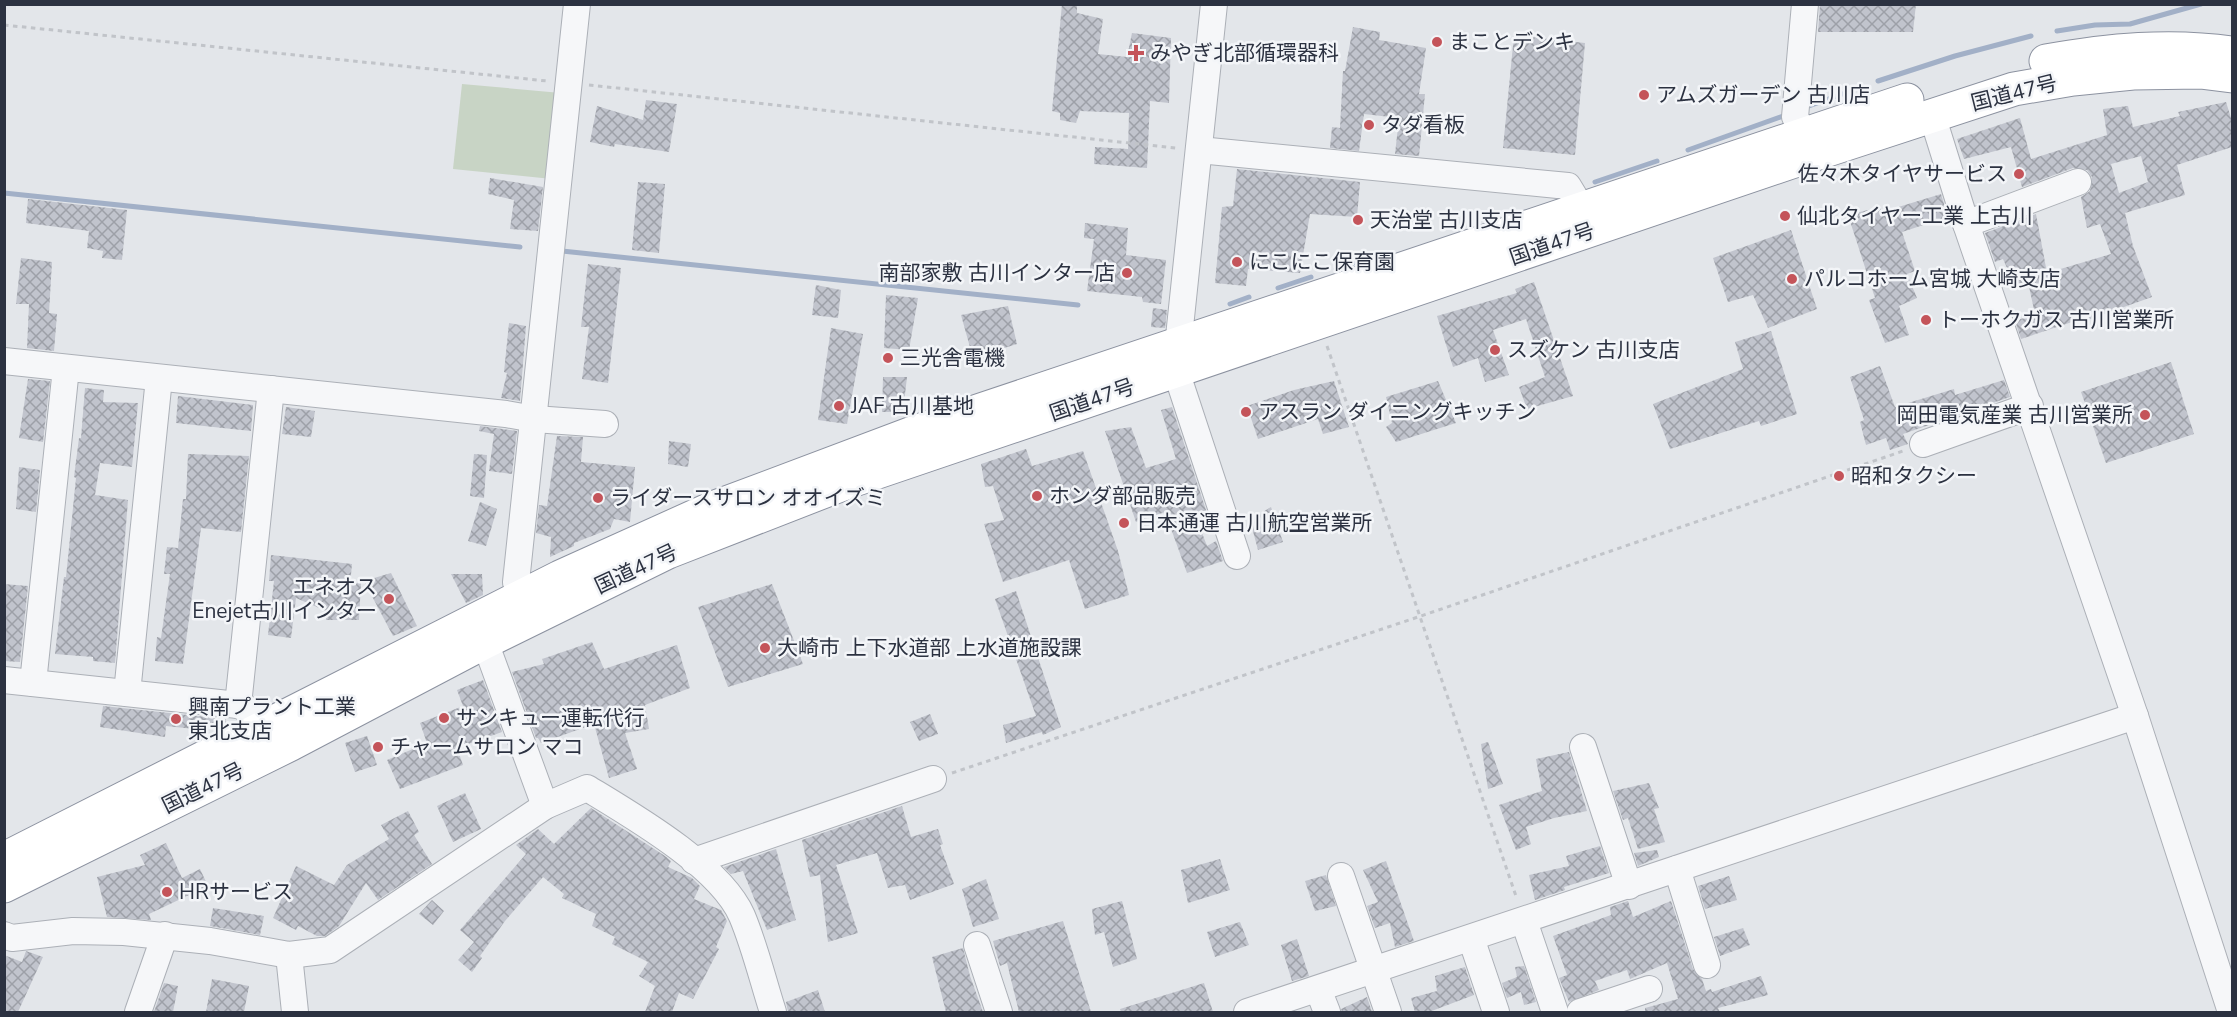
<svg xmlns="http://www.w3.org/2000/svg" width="2237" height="1017" font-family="'Nunito Sans','Noto Sans JP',sans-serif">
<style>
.green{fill:#c8d4c5}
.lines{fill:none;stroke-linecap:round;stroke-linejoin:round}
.stream{stroke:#a2b0c7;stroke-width:5}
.building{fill:url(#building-cross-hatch);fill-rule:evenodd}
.minor-casing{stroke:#acb0b7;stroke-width:28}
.highway-casing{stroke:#8c92a0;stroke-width:35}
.path{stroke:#c1c4c9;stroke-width:3;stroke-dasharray:4.5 4.5;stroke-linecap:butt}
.minor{stroke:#f6f7f9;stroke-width:26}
.highway{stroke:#fff;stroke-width:33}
.poi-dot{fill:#c4545a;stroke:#f3f5f8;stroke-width:2}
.labels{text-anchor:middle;stroke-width:5;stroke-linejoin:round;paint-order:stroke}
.poi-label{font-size:21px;fill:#2c3241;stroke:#f3f5f8;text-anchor:start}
.street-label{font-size:21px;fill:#2c3241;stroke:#f3f5f8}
</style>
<defs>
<pattern id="building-cross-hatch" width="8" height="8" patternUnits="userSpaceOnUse" patternTransform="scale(1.5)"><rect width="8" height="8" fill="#c1c4cd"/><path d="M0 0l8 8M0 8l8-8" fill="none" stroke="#9da0a8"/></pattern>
</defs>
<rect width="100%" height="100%" fill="#e3e6ea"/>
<!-- green -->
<path class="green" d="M462,84l99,9 -9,86 -99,-10z"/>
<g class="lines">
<!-- stream -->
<g class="stream">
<path d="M2057,31l38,-6 35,-1 71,-20"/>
<path d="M1878,81l77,-25 76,-20"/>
<path d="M1806,107l42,-15"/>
<path d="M1688,150l98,-35"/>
<path d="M1595,182l62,-21"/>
<path d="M4,193l516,54"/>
<path d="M562,251l516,54"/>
<path d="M1336,269l35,-12"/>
<path d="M1278,288l33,-11"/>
<path d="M1230,304l19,-7"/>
</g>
</g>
<!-- building -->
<g class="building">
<path d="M1062,4h15v9l26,6 -5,35 29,3 5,-24 39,5 -2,65 -19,-2 -3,67 -53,-4 1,-17 33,2 1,-36 -49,-2 -4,12 -16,-3v-7l-8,-2z"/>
<path d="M1820,4h96l-3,28h-95z"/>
<path d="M1353,27l27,5 -1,8 47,8 -7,46h6l-6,62 -24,-2 4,-36 -35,-4 -5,37 -29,-3 2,-21 8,1 3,-57h2z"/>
<path d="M1514,35l71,8 -10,112 -72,-7z"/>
<path d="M646,100l31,4 -8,48 -54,-8 -1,3 -24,-5 7,-36 46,14z"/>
<path d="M2226,102l6,19v26l-55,18 8,30 -60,18 8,33 19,51 -70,25 -1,-3 -60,20 -6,-18 20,-7 -7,-32 -13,4 -12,-27 -8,3 -10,-29 51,-19 11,59 64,-19 -11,-30 -13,4 -6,-31 9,-6 2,-14 -5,-7 -14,-2 -51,19 -11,-40 -47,12 -7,-20 63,-21 11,41 76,-24 -4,-26 25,-3 5,21 47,-11 -2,-4zM2141,156l7,26 -29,11 -8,-29z"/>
<path d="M1237,169l123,13 -3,35 -47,-3 -10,59 -52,-4 -2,17 -31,-3 7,-76 11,-1z"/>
<path d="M490,178l53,9 -5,44 -28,-2 4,-29 -26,-6z"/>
<path d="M638,182l27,2 -6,69 -27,-3z"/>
<path d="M1941,194l7,23 -46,15 13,39 -8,3 10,24 -18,8 10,29 -24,8 -16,-43 6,-2 -27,-83 32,-8 2,5z"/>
<path d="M28,199l99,11 -5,50 -20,-2 1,-7 -16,-3 2,-17 -63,-8z"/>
<path d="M1085,223l43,5 -2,27 40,5 -5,44 -18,-2 -1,-5 -55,-6 7,-52 -10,-1z"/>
<path d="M1791,230l26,79 -49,19 -15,-33 -25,7 -15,-44z"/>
<path d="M21,258l31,4 -3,51 8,1 -3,37 -27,-3 2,-44h-13z"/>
<path d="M588,264l33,4 -13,115 -26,-4 7,-52h-8z"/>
<path d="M1534,282l39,114 -46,13 -8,-22 26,-10 -19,-58 -33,11 16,45 -24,7 -7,-24 -25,9 -16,-51 80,-23 -2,-4z"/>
<path d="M816,285l25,5 -3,28 -26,-3z"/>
<path d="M886,295l32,3 -9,52 -25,-2z"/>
<path d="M1008,306l9,38 -44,14 -12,-43z"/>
<path d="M1153,308l14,2 -2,18 -14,-1z"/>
<path d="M509,323l17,3 -6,75 -19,-3 6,-25 -3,-1z"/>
<path d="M831,328l32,6 -16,90 -29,-4z"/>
<path d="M1771,331l26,83 -36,12 -2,-5 -89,28 -17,-45 90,-35 -8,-27z"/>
<path d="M2171,362l23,72 -88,29 -25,-71z"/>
<path d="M1880,366l15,41 59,-18 1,6 49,-15 6,17 -107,37 5,10 -18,6 -4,-12 -20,7 -6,-23 4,-2 -14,-43z"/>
<path d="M883,377h24l-4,35h-21z"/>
<path d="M28,379l22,2 -7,61 -24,-4z"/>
<path d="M1334,381l15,46 -26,7 -5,-15 -60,20 -11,-33 47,-16z"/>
<path d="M1438,381l18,42 -60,19 -10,-15 6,-4 -6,-26z"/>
<path d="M85,388l19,2 -1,12 35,1 -6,64 -32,-4 -5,32 33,5 -13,163 -22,-2v-4l-38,-3 9,-77h2l10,-99 -2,-1 5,-39h2z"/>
<path d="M178,396l75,9 -2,26 -75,-8z"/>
<path d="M286,407l29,4 -4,26 -29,-3z"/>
<path d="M1172,407l35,106 -11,4 11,29 9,-5 7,20 -36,12 -22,-61 -29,10 -31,-91 26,-4 15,41 30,-9 -15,-49z"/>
<path d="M480,426l37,5 -5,43 -23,-3 5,-37 -15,-3z"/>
<path d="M557,436l26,1 -2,25 54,5 -5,55 -16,-3 -4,10 -36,14v3l-24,11 1,-20 -15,-4 3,-28 8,1z"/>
<path d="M669,441l22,3 -3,23 -20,-3z"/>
<path d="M1026,449l6,17 51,-15 35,100 11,44 -44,14 -16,-49 -66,22 -19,-58 20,-4 -11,-34 -8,1 -4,-23z"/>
<path d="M188,454l61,2 -8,76 -40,-4 -18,136 -28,-3 2,-24 4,1 9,-64h-6l3,-27 11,1 5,-49h3z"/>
<path d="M474,454l13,1 -3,43 -14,-2z"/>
<path d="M19,467l21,3 -4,42 -20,-3z"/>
<path d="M480,502l17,7 -11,37 -18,-5z"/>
<path d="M1271,507l12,35 -25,8 -8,-30z"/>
<path d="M271,555l81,9 -2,21 11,-3 -2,38h-33v-9l-30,-13 -5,40 -23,-3 6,-54h-5z"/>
<path d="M391,573l26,53 -24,10 -29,-55z"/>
<path d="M451,574h31l1,21 -17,8z"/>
<path d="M4,584l24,2 -8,76 -16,-1z"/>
<path d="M772,584l31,80 -75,23 -30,-80z"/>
<path d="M1016,591l45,136 -18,8 -1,-3 -36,11 -3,-18 33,-9 -41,-117z"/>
<path d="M592,642l12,27 73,-24 13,43 -45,17 4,24 -24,4 12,36 -28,9 -15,-54 -53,19 -3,-5h-2l-24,-66 32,-8 -2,-5z"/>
<path d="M483,680l19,52 -45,16 6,17 -63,24 -13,-29 40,-17 -7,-20 43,-17 -6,-16z"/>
<path d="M103,706l123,13 -1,7 -7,3 -13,-2 -1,3 -38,-4 -1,11 -65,-10z"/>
<path d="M930,714l8,20 -19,7 -9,-19z"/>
<path d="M367,736l10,29 -22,7 -10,-29z"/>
<path d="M1488,742l15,42 -15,5 -7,-45z"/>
<path d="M1569,752l18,59 -33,7 -28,9 5,17 -15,6 -17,-45 43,-14 -6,-32z"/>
<path d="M1649,783l10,25 -5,1 11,33 -27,7 -10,-31 -5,2 -10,-29z"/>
<path d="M465,793l16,36 -28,13 -16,-36z"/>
<path d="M902,806l9,31 27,-8 5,15 -3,1 14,39 -44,16 -5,-15 -17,3 -11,-35 -41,12 22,68 -30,9 -8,-67 -10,2 -8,-37z"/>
<path d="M591,808l74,48 6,5 -3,6 24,11 8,8 -6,13 27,11 6,11 -11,26 3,2 -26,50 -14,-6 -7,19h-27l10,-26 -16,-10 9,-14 -36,-18 3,-7 -23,-11 4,-12 -34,-16 2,-4 -21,-17 -38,44 -25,35 2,2 -10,14 -14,-12 16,-18 -14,-12 66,-76 -10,-9 22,-16 16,15z"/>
<path d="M408,811l11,21 -5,3 18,29 -54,36 -12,-17 -27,43 -14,10h-8l-19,-10 -2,4 -23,-12 23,-52 38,19 13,-20 42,-26 -8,-14z"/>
<path d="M166,843l16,35 18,-9 8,17 -59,28 2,6 -44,-3 -10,-40 48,-12 -5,-10z"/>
<path d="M1600,846l9,27 -45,14 1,3 -30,10 -6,-25 40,-9 -3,-10z"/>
<path d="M776,849l20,71 -29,10 -24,-59 -12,3 -7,-7z"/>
<path d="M1657,850l2,7 -21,9 -4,-13z"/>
<path d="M1220,859l10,31 -42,13 -7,-33z"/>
<path d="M1386,861l28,80 -19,6 -5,-24 -15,5 -8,-22 11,-4 -15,-32z"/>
<path d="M1326,875l10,31 -21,5 -10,-30z"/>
<path d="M1729,876l8,24 -32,9 -7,-23z"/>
<path d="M986,879l13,40 -26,8 -11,-38z"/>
<path d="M432,900l12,11 -11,14 -14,-11z"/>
<path d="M1122,901l15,58 -24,8 -9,-35 -9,3 -3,-26z"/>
<path d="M1628,901l5,16 38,-16 22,68 9,10 4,12 5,-2 1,3 49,-16 7,19 -50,13 2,4h-75v-4l33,-9 -11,-36 -37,16 -3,-9 -32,11 4,9 -30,12 -10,-24 8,-3 -14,-39 58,-21 -1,-8z"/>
<path d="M213,908l51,8 -4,19 -50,-9z"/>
<path d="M1063,921l28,91h-72l-12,-49 -7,3 -7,-25z"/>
<path d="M1240,922l9,23 -34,12 -8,-25z"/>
<path d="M1743,928l7,17 -30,11 -6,-19z"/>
<path d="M1297,939l12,37 -17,5 -11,-36z"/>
<path d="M963,948l7,28 13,36h-37l-14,-55z"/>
<path d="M26,951l17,6 -25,55h-14v-57l18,7z"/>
<path d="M1524,966l12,36 -12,3 -3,-13 -14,6 -5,-15 15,-6 -2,-10z"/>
<path d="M1465,967l9,28 -45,17h-14l-4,-14 26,-7 -2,-15z"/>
<path d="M212,979l37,7 -5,26h-38z"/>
<path d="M164,983l14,3 -5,26h-19z"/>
<path d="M1204,983l9,29h-92l-1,-3z"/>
<path d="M818,990l7,22h-37l-2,-10z"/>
<path d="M1367,997l5,15h-30l-1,-3z"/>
</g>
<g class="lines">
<defs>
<g id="minor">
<path d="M1932,115l34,109 169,492 96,296"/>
<path d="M1804,133l-9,-16 10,-113"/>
<path d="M1199,150l369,36 14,23"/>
<path d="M1966,224l112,-42"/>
<path d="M1178,346l36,-342"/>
<path d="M4,361l502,53 28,5 71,5"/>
<path d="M1176,371l61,185"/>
<path d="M1923,444l107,-38"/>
<path d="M527,594l-11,-12 61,-578"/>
<path d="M485,642l60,164"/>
<path d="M4,680l234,25 16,7"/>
<path d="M33,683l33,-315"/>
<path d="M127,693l32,-315"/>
<path d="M238,705l33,-316"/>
<path d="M1583,747l46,139"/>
<path d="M694,861l239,-82"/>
<path d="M1677,869l30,96"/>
<path d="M1341,876l47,136"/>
<path d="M1524,921l31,91"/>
<path d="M4,935l8,3 61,-7 51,1 86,9 79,14 41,-5 215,-144 42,-18c46,28 133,78 155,128 13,31 21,65 31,96"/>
<path d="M1471,938l25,74"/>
<path d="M977,945l22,67"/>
<path d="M289,955l6,57"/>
<path d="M1318,989l9,23"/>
<path d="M138,1012l27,-77"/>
<path d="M1247,1012l888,-296"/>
<path d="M1580,1012l69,-23"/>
</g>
<g id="highway">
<path d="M2046,61c63,-11 123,-17 186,-8"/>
<path d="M4,859l556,-282 153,-69 205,-77 989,-331"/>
<path d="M4,886l287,-142 194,-102 183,-90 180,-70 958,-325 208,-68 59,-10 60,-6 67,-1 32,4"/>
</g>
</defs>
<!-- minor casing -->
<use href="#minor" class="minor-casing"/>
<!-- highway casing -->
<use href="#highway" class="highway-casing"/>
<!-- path -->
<g class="path">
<path d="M4,25l543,56"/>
<path d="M589,85l587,63"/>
<path d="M1327,346l190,553"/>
<path d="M952,773l469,-157 482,-165"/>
</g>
<!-- minor -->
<use href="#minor" class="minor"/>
<!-- highway -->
<use href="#highway" class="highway"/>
</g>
<!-- markers -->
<g class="poi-dot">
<circle cx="1437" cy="42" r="6"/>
<path d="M1133 44h6v6h6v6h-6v6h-6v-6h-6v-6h6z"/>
<circle cx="1644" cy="95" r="6"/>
<circle cx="1369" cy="125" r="6"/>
<circle cx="2019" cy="174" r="6"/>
<circle cx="1785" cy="216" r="6"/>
<circle cx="1358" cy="220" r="6"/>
<circle cx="1237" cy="262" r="6"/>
<circle cx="1127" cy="273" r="6"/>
<circle cx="1792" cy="279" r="6"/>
<circle cx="1926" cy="320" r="6"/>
<circle cx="1495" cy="350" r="6"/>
<circle cx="888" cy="358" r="6"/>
<circle cx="839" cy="406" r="6"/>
<circle cx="1246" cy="412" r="6"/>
<circle cx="2145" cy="415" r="6"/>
<circle cx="1839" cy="476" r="6"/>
<circle cx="1037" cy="496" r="6"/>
<circle cx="598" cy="498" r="6"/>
<circle cx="1124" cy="523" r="6"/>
<circle cx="389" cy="599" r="6"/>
<circle cx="765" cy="648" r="6"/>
<circle cx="444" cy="718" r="6"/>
<circle cx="176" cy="719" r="6"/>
<circle cx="378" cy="747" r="6"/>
<circle cx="167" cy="892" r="6"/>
</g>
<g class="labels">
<!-- poi labels -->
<g class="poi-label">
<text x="1449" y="49">まことデンキ</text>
<text x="1150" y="60">みやぎ北部循環器科</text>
<text x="1656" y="102">アムズガーデン 古川店</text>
<text x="1381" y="132">タダ看板</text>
<text x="2007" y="181" text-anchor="end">佐々木タイヤサービス</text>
<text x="1797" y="223">仙北タイヤー工業 上古川</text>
<text x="1370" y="227">天治堂 古川支店</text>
<text x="1249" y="269">にこにこ保育園</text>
<text x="1115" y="280" text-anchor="end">南部家敷 古川インター店</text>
<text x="1804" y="286">パルコホーム宮城 大崎支店</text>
<text x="1938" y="327">トーホクガス 古川営業所</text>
<text x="1507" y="357">スズケン 古川支店</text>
<text x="900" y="365">三光舎電機</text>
<text x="851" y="413">JAF 古川基地</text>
<text x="1258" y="419">アスラン ダイニングキッチン</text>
<text x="2133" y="422" text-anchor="end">岡田電気産業 古川営業所</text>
<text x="1851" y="483">昭和タクシー</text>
<text x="1049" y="503">ホンダ部品販売</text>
<text x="610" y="505">ライダースサロン オオイズミ</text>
<text x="1136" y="530">日本通運 古川航空営業所</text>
<text x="377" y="594" text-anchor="end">エネオス<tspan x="377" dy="24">Enejet古川インター</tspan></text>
<text x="777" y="655">大崎市 上下水道部 上水道施設課</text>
<text x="188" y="714">興南プラント工業<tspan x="188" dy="24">東北支店</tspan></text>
<text x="456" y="725">サンキュー運転代行</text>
<text x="390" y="754">チャームサロン マコ</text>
<text x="179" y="899">HRサービス</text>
</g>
<!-- street labels -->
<g class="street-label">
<text transform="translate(2014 93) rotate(-14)" y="7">国道47号</text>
<text transform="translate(1552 244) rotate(-19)" y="7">国道47号</text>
<text transform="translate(1092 400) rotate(-19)" y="7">国道47号</text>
<text transform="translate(636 569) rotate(-25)" y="7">国道47号</text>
<text transform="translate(203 788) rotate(-26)" y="7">国道47号</text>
</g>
</g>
<!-- border -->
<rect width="2237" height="1017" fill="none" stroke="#2c3241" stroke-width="12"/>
</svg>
